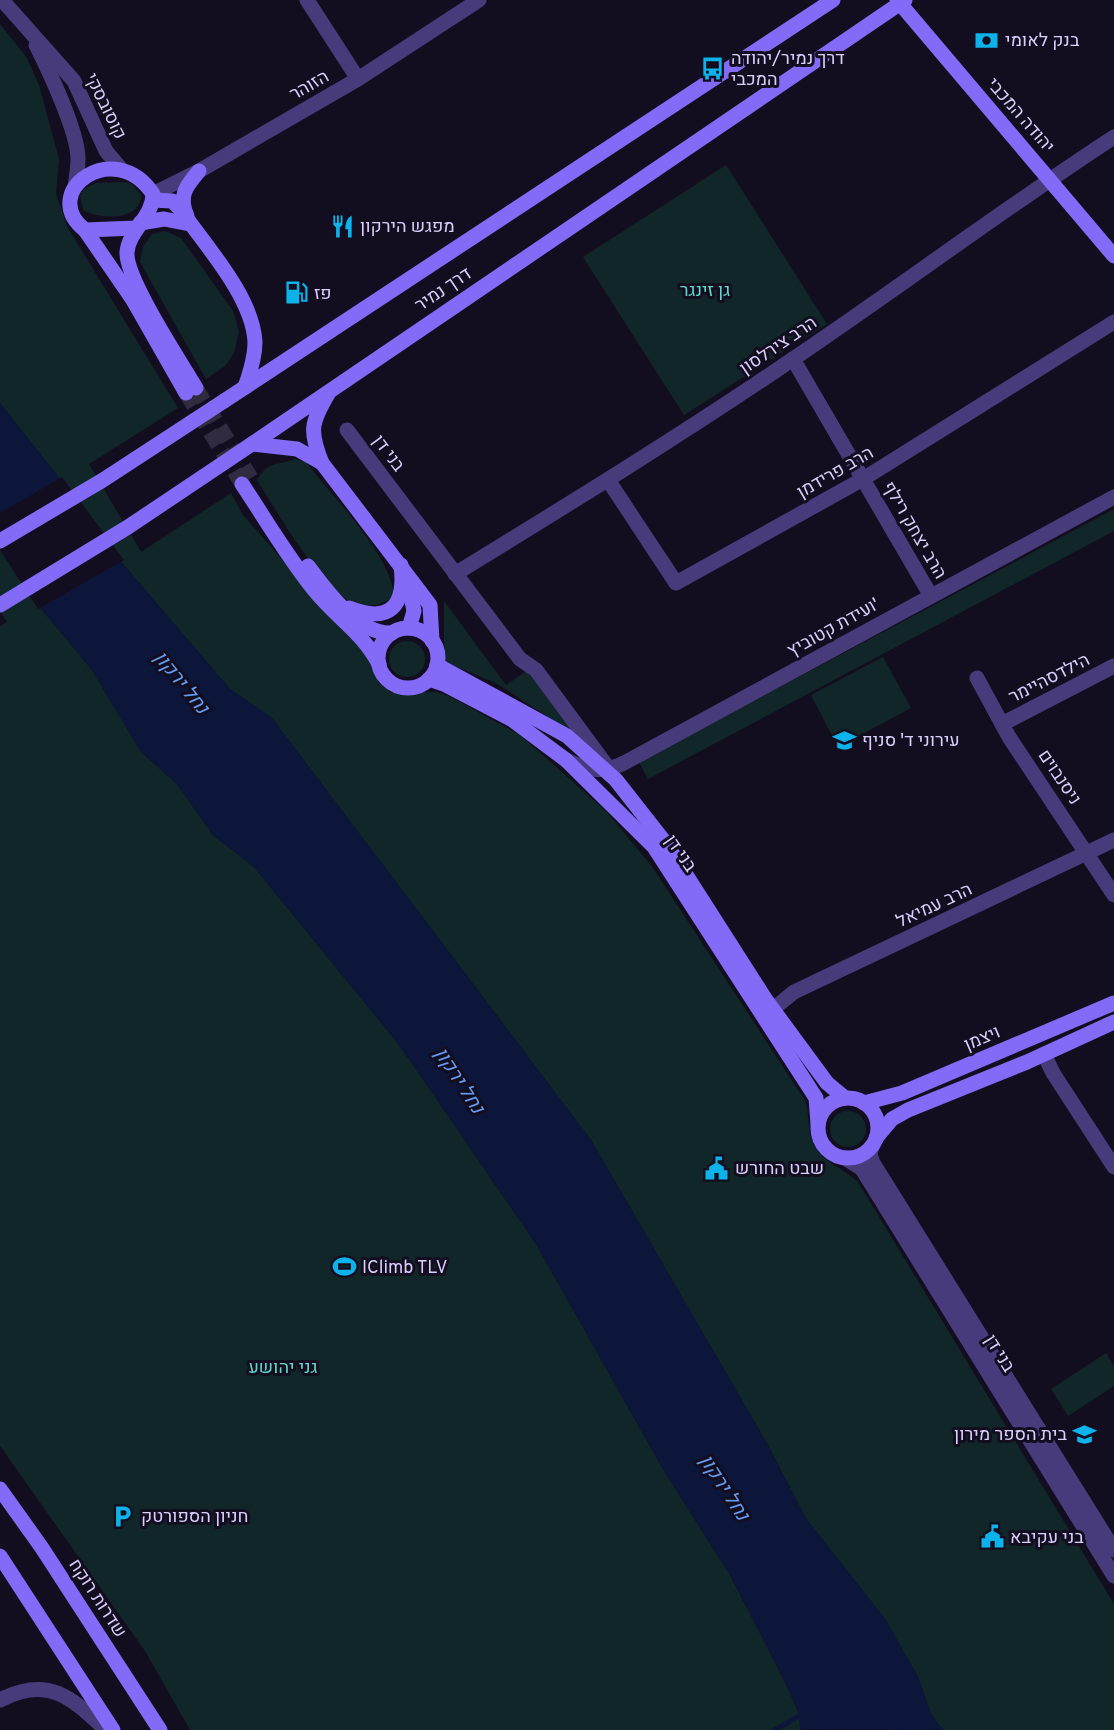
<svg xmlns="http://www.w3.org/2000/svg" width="1114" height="1730" font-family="Overpass,Heebo,sans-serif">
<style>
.green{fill:#112629}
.water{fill:#0c163a}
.pier{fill:#130e1f}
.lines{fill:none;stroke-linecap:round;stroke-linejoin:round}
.stream{stroke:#0c163a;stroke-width:5}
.secondary-tunnel{stroke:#312b40;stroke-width:15;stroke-dasharray:15 8;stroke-linecap:butt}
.street{stroke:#473b7c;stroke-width:15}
.secondary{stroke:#836af7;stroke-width:15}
.secondary-bridge{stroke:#836af7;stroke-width:15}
.labels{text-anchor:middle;stroke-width:6;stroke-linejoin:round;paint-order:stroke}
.poi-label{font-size:18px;fill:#dacefc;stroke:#130e1f;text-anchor:start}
.street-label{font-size:18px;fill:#dacefc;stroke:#130e1f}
.park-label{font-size:18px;fill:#5fd8cc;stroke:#130e1f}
.water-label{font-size:20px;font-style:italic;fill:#629cf7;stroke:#130e1f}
</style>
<rect width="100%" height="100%" fill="#130e1f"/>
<!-- green -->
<g class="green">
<path d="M0,24l27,34 12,27 20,74 -3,35 12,34 110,180 -89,56 52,88 90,-59 12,22 123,140 13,28 13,10 45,-1 14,5 69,38 87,77 46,56 153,234c3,14 2,31 8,43 8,17 31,24 44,37l256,422v126h-171l-12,-16 -13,-37 -33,-58 -80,-102 -36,-70 -178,-307 -319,-422 -42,-29 -107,-125 -33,-47 -90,-114z"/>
<path d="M726,165l101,159 -143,91 -101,-158z"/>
<path d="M123,182l9,2 9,11c0,26 -41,25 -58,15l-3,-15 4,-6 12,-6z"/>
<path d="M165,231l16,7 52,73 6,21 -5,21 -9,13 -19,13 -66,-117 3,-15 9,-13z"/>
<path d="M295,459l11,3c25,33 86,94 88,134 -13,12 -36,13 -51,1 -32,-26 -64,-82 -86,-117 13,-21 19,-13 38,-21z"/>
<path d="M1114,509v22l-466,248 -9,-17z"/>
<path d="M0,545l43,66 49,59 49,82 36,32 36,51 41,32 146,179 136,198 128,227 66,104 54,105 14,31 4,19h-612l-45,-79 -145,-205v-820l7,-4 -7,-11z"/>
<path d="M444,601l62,84 22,-15 52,68 -84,-55 -52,-21z"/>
<circle cx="407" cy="659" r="18"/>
<path d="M883,657l28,51 -73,39 -27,-52z"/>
<circle cx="848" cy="1129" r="18"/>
<path d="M1106,1353l8,13v20l-46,30 -17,-27z"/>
</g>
<!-- water -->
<path class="water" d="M0,403l90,114 33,47 107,125 42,29 319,422 178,307 36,70 80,102 33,58 13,37 12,16 -143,-1 -2,-18 -14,-31 -54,-105 -66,-104 -128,-227 -136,-198 -146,-179 -41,-32 -36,-51 -36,-32 -49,-82 -49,-59 -43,-66z"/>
<!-- pier -->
<path class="pier" d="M62,477l62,83 -86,49 -38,-59v-37z"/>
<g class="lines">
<!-- stream -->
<path class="stream" d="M775,1730l29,-17"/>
<!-- secondary-tunnel -->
<g class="secondary-tunnel">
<path d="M196,388l55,90"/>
<path d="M186,393l56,91"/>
</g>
<!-- street -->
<g class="street">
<path d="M2,0l72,81 32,70 15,18"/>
<path d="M307,0l51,79"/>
<path d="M36,45c13,26 42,87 42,114 0,9 -2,19 -3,28"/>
<path d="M153,194l46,-23 159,-92 121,-79"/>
<path d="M793,359l138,237"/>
<path d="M347,430l173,229 16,11 76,103"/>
<path d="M608,480l68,103 187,-104 251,-157"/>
<path d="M455,574c114,-70 228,-140 338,-215 108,-73 212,-151 321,-222"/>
<path d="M977,678l32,59 105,158"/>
<path d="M1002,724l112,-58"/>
<path d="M566,760c22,10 36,14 58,3l490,-266"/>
<path d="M773,1009l21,-17 320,-152"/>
<path d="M1044,1054l9,19 61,94"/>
<path d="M872,1146l-2,9 3,8 241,387"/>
<path d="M845,1158l17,11 252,407"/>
<path d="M0,1700c48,-25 71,-3 106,30"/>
</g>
<!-- secondary -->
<g class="secondary">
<path d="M897,0l217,256"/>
<path d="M153,200l19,1 8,8c25,36 73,88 75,133 0,15 -5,31 -10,45"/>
<path d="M187,216c-9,-20 -1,-30 12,-45"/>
<path d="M140,223l24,-4 26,5"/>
<path d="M136,228l-51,2c-48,-38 30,-94 68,-36 0,23 -24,36 -26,58 -2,26 53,109 69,136"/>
<path d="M85,230l48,70 53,93"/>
<path d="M328,394c-17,29 -19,37 -6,69l108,142 2,36"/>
<path d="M224,401l609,-401"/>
<path d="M252,444l653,-444"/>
<path d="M252,444l45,5 25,14"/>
<path d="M242,484c24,36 46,74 73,107 23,28 47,41 64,73"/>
<path d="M308,566c18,24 50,69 84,67"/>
<path d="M408,581l6,30 -5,17"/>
<path d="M349,608c41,16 57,-2 52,-43"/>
<circle cx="408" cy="658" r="30"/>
<path d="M437,665l130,71 49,44 51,65 99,155 61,83 18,15"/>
<path d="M429,679l17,6 65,34 55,41 88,87 162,251 2,26"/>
<circle cx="848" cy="1128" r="30"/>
<path d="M864,1103l38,-10 212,-90"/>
<path d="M876,1138l16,-19 16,-9 119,-48 87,-40"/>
<path d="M0,1489l42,59 118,182"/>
<path d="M0,1556l113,174"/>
</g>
<!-- secondary-bridge -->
<g class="secondary-bridge">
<path d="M0,541l103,-61 121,-79"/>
<path d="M0,605l128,-78 124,-83"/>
</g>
</g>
<!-- icons -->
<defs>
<symbol id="bank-bare" viewBox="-9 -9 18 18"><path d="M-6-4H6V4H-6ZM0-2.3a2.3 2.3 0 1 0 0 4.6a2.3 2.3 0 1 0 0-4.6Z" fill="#0cb3ea" stroke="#130e1f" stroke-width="2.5" paint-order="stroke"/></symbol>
<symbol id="bus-bare" viewBox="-9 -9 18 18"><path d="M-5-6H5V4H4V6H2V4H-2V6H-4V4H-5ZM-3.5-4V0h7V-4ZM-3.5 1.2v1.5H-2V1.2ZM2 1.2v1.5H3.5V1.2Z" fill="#0cb3ea" stroke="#130e1f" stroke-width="2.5" paint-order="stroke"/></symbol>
<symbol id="restaurant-bare" viewBox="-9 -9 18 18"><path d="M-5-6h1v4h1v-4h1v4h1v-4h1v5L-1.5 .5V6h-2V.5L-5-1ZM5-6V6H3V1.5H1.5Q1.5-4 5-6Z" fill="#0cb3ea" stroke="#130e1f" stroke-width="2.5" paint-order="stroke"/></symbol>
<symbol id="fuel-bare" viewBox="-9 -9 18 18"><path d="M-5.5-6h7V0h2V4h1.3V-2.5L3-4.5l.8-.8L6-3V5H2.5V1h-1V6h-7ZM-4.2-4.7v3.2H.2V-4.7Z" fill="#0cb3ea" stroke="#130e1f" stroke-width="2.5" paint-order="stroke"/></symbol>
<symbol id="school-bare" viewBox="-9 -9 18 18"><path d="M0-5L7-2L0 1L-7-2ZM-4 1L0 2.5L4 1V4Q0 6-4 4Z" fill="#0cb3ea" stroke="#130e1f" stroke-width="2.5" paint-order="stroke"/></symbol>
<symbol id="civic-bare" viewBox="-9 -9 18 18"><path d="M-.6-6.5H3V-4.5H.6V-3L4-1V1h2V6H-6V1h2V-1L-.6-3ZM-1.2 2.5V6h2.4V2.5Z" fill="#0cb3ea" stroke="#130e1f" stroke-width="2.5" paint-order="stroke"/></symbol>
<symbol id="stadium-bare" viewBox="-9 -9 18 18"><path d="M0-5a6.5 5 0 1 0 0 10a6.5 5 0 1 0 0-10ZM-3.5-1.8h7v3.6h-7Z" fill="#0cb3ea" stroke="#130e1f" stroke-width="2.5" paint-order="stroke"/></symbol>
<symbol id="parking-bare" viewBox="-9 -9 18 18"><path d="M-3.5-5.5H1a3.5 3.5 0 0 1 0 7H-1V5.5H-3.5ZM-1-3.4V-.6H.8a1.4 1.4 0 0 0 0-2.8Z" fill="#0cb3ea" stroke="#130e1f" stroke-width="2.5" paint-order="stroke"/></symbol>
</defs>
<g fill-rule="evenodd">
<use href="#bank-bare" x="970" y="24" width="33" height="33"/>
<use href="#bus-bare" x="696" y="52" width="33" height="33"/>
<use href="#restaurant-bare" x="326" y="210" width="33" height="33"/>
<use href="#fuel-bare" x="280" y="276" width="33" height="33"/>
<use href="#school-bare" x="828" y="724" width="33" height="33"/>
<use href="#civic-bare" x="700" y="1152" width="33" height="33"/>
<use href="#stadium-bare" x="328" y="1250" width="33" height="33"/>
<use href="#school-bare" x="1068" y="1418" width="33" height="33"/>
<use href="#parking-bare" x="106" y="1500" width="33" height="33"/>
<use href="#civic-bare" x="976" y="1520" width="33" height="33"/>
</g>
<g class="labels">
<!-- poi labels -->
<g class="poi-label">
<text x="1005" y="46">בנק לאומי</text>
<text x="731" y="64">דרך נמיר/יהודה<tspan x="731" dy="21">המכבי</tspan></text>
<text x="360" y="232">מפגש הירקון</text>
<text x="314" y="299">פז</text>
<text x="862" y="746">עירוני ד' סניף</text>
<text x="735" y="1174">שבט החורש</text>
<text x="362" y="1273">IClimb TLV</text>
<text x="1067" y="1440" text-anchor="end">בית הספר מירון</text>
<text x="141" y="1522">חניון הספורטק</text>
<text x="1010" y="1543">בני עקיבא</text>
</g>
<!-- street labels -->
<g class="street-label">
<text transform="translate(309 85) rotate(-30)" y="6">הזוהר</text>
<text transform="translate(106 106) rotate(64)" y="6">קוסובסקי</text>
<text transform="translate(1021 115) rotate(49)" y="6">יהודה המכבי</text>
<text transform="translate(443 289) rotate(-34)" y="6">דרך נמיר</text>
<text transform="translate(778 345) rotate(-34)" y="6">הרב צירלסון</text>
<text transform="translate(389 453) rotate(53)" y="6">בני דן</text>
<text transform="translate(835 472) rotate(-30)" y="6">הרב פרידמן</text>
<text transform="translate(915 530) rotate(60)" y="6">הרב יצחק רילף</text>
<text transform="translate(833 627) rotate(-29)" y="6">ועידת קטוביץ'</text>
<text transform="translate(1049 678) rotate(-27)" y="6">הילדסהיימר</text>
<text transform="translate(1060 777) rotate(56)" y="6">ניסנבוים</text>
<text transform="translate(681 853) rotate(55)" y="6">בני דן</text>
<text transform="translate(934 905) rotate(-25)" y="6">הרב עמיאל</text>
<text transform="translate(982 1038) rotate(-23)" y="6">ויצמן</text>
<text transform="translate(1000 1353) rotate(58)" y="6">בני דן</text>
<text transform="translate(98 1598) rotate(57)" y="6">שדרות רוקח</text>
</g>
<!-- park labels -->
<g class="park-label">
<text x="705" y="296">גן זינגר</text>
<text x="283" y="1373">גני יהושע</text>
</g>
<!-- water labels -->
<g class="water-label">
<text transform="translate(182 682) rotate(51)" y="7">נחל ירקון</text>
<text transform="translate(460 1080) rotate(57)" y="7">נחל ירקון</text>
<text transform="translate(725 1487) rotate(57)" y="7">נחל ירקון</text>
</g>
</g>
</svg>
